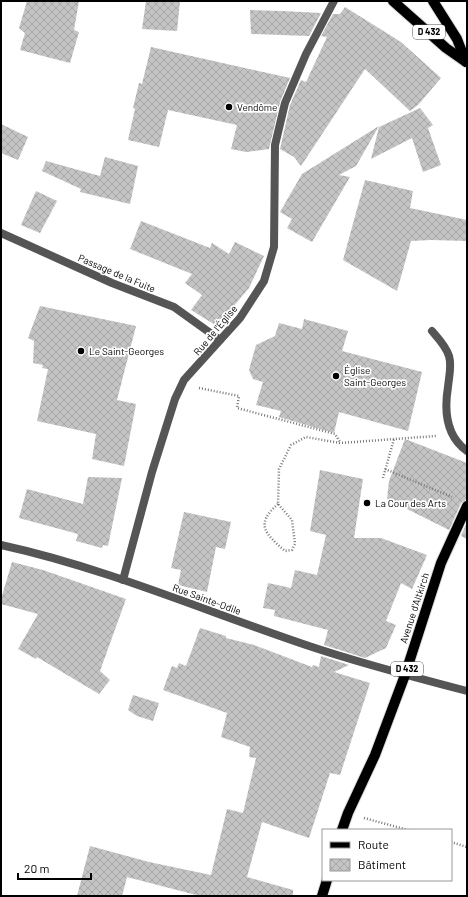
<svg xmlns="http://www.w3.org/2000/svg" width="468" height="897" font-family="Barlow,sans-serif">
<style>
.building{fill:url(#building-cross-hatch)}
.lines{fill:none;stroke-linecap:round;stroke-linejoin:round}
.primary-casing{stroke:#dbdbdb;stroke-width:12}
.path{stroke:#777;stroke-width:2.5;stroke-dasharray:1 2;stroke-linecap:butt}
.service{stroke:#555;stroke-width:8}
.minor{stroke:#555;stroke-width:8}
.primary{stroke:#000;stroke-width:10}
.poi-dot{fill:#000;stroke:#fff;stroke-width:1.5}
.labels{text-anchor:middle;stroke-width:3.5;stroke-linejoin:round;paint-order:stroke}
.shield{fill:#fff;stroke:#4c4c4c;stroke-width:1}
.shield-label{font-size:9px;font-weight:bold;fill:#000}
.poi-label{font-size:10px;fill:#000;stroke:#fff;text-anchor:start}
.street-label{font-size:10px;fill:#000;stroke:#fff}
</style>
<defs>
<pattern id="building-cross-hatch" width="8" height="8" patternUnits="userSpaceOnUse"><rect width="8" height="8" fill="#c4c4c4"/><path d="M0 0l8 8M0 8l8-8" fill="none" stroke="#a7a7a7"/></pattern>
</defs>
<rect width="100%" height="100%" fill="#fff"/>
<!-- building -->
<g class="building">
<path d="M27,1h52l-5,29 5,2 -9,31 -50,-13 5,-17 -6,-5z"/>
<path d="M146,1h34l-3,30 -35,-2z"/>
<path d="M345,7l56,35 40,36 -23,27 -8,6 -45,-42 -64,97 -7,-9 -14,-8 10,-44 11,-25 5,2 21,-45 -6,-1 12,-22h7z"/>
<path d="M250,10l32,1 39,2 -12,23 -58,-2z"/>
<path d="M151,47l139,31 -10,24 -11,47 -23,3 -15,-3 6,-24 -69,-15 -9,37 -31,-7 7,-31 -2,-1 6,-25 3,1z"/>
<path d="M420,108l13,17 -5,3 13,37 -18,7 -11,-34 -41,21 8,-32z"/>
<path d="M1,124l27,13 -10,23 -17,-7z"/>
<path d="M379,126l-23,40 -17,9 11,2 -38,65 -25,-14 5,-9 -12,-7 22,-38z"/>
<path d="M105,157l33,9 -8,38 -50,-12 1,-3 -39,-18 4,-10 54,15z"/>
<path d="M365,180l48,11 -3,17 57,12v21l-36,-1 -20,1 -14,50 -54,-31z"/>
<path d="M36,191l21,10 -17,32 -19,-8z"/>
<path d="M141,221l69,27 2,-5 17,11 6,-12 29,14 -15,32 -32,38 -26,-16 11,-15 -17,-12 7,-9 -62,-25z"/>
<path d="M40,306l96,20 -19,74 19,4 -12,62 -32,-7 4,-25 -59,-13 11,-52 -6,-1 1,-3 -10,-2 1,-22 -6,-3z"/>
<path d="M304,319l44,12 -6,20 80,21 -14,59 -69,-19 -5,21 -55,-16 2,-6 -25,-6 7,-23 -10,-3 -4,-9 7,-25 19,-9 4,-13 23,6z"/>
<path d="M405,439l62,24v37l-3,1 -3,2 -12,27 -62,-31 2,-18z"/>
<path d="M320,470l43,9 -9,59h27l46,17 -15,34 -11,-6 -15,38 10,4 -10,23 -21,10 -41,-13 4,-15 -54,-14 1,-6 -12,-2 5,-25 23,5 4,-18 22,5 9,-40 -16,-4z"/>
<path d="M88,477l34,1 -14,68 -5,-1 -1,3 -26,-7 2,-7 -59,-16 8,-29 56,15z"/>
<path d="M184,512l47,10 -6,27 -9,-2 -9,45 -29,-7 3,-15 -10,-2z"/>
<path d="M467,522v17l-6,-3z"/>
<path d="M12,562l31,8 83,29 -26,72 10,9 -11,14 -62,-37 -1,2 -18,-10 20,-35 -37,-10v-5z"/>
<path d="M200,628l26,8v2l28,7 58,22 1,-2 6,2 2,-11 28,9 -15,7 36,11 -30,92 -10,-2 -21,65 -47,-16 -15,55 46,13v6h-93l-73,-19 -5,19h-45l13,-50 59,16 62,13 16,-66 16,4 13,-55 -7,-1 1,-10 -29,-10 6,-24 -64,-23 9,-24 5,2 2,-5 7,3z"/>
<path d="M133,695l26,8 -6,18 -16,-5 -9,-6z"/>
</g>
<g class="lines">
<defs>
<g id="primary">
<path d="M393,1l53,47 20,14"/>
<path d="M433,1l24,38 9,23"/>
<path d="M342,830l6,-17 27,-58 30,-80 36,-112 26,-57"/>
<path d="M322,896l5,-16"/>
</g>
</defs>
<!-- primary casing -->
<use href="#primary" class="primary-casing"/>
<!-- path -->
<g class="path">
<path d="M199,388l40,8 -2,12 98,26 5,8"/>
<path d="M385,469l67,28"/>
<path d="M383,478l11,-39"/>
<path d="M278,504c-24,21 -12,30 7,47l7,-1 3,-6 -3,-24 -14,-16 1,-35 12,-24 15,-8 34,6 96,-7"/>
<path d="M364,818l44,12"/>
<path d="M451,842l16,5"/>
</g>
<!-- service -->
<path class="service" d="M432,331c6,7 14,15 17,25 3,10 0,20 -1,31 -4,24 -2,49 19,64"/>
<!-- minor -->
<g class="minor">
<path d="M1,233l111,50 62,24 46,33"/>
<path d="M1,545c105,23 204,66 305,100 53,18 107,32 161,46"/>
<path d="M123,580l29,-108 23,-73 9,-19 56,-62 24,-37 10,-34 1,-102 10,-42 21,-49 28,-53"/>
</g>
<!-- primary -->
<use href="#primary" class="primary"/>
</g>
<!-- markers -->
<g class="poi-dot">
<circle cx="229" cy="107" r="4"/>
<circle cx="81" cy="351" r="4"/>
<circle cx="336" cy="376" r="4"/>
<circle cx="367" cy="503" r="4"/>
</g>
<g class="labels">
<!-- shield labels -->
<g class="shield">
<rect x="413" y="25" width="32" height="14" rx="3"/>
<rect x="391" y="662" width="32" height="14" rx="3"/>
</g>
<g class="shield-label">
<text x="429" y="35">D 432</text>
<text x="407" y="672">D 432</text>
</g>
<!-- poi labels -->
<g class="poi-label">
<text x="237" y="111">Vendôme</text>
<text x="89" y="355">Le Saint-Georges</text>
<text x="344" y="374">Église<tspan x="344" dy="12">Saint-Georges</tspan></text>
<text x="375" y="507">La Cour des Arts</text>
</g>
<!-- street labels -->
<g class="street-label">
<text transform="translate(117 273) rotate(23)" y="4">Passage de la Fuite</text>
<text transform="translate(215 330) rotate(-50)" y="4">Rue de l'Église</text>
<text transform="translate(207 599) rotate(20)" y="4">Rue Sainte-Odile</text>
<text transform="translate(414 608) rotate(-72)" y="4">Avenue d'Altkirch</text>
</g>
</g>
<!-- border -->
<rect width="468" height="897" fill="none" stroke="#000000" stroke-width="4"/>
<!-- legend -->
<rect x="322" y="829" width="130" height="52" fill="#ffffff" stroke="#999999"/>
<rect x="330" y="842" width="20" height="6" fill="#000000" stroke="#999999"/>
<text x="358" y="849" font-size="12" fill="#000000">Route</text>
<rect x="330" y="859" width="20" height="12" fill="url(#building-cross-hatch)" stroke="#999999"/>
<text x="358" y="869" font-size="12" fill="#000000">Bâtiment</text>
<!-- scale -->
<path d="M18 873v6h73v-6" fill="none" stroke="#000000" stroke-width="2"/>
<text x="24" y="873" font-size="12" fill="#000000" stroke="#ffffff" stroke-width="3" paint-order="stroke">20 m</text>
</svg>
